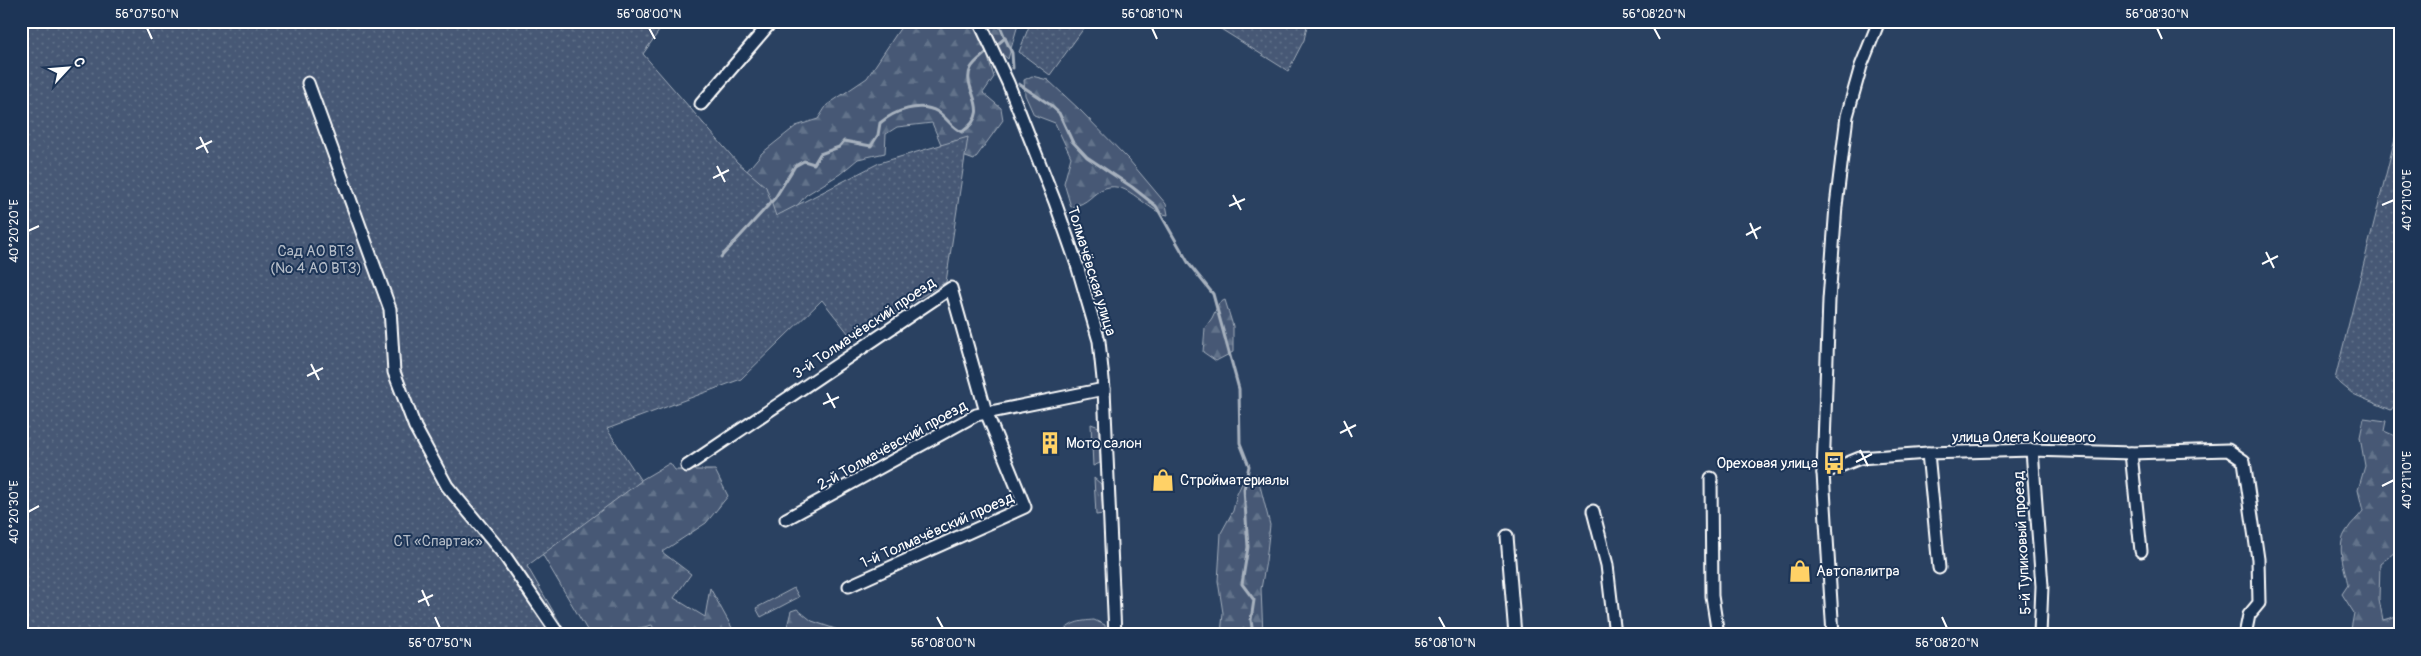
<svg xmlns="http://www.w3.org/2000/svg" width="2421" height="656" font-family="Pangolin,sans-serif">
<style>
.grass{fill:url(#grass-tufts);stroke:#a2acba}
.forest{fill:url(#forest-firs);stroke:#a2acba}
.garden{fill:url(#garden-dots);stroke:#a2acba}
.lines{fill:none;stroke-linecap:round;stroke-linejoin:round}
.stream{stroke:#a7b1be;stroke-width:3}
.street-casing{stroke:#fff;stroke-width:15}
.street{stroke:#1d3557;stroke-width:11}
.ticks{fill:none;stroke:#fff;stroke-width:2}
.labels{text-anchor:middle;stroke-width:4;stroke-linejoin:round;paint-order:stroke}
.park-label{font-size:15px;fill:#b5bdc8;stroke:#1d3557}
.street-label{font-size:15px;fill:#fff;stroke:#1d3557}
.poi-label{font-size:15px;fill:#fff;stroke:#1d3557;text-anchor:start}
.neatline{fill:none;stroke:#fff;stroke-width:2}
.ticks-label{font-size:12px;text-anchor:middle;fill:#fff}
</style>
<defs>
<pattern id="grass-tufts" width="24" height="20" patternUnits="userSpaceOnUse" patternTransform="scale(1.25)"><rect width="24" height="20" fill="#465975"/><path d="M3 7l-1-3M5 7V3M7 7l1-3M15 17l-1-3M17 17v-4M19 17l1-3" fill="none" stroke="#62728a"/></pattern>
<pattern id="forest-firs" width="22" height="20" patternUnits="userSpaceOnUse" patternTransform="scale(1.25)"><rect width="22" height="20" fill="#465975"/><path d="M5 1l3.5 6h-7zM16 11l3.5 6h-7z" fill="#62728a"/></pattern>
<pattern id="garden-dots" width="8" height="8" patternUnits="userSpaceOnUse" patternTransform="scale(1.25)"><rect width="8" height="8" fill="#465975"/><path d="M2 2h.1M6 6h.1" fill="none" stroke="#62728a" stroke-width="1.8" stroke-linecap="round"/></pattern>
</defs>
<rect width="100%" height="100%" fill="#2a4161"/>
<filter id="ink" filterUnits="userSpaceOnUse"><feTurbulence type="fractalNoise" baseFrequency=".02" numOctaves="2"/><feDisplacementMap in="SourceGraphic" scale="10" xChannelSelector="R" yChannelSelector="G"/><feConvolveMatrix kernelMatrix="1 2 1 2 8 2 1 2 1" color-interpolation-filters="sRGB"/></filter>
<g filter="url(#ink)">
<!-- grass -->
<g class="grass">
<path d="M1091,424l8,3 1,36 -7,3z"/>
<path d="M1094,478l7,6 2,30 -7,1z"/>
<path d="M794,588l5,9 -38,20 -5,-9z"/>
<path d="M1094,620l11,5 1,10h-45c8,-13 19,-14 33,-15z"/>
</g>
<!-- forest -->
<g class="forest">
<path d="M905,21h67l12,24 10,32 -11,16 18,15 2,12 -29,40 -31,-11 -11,-26 -35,4 -11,7 -1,19 -27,6 -18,15 -34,21 -33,40 -42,-45 31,-37 34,-27 22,-7 9,-14 40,-27z"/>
<path d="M985,21h34l-11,38 -7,-6z"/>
<path d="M1032,76l16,4 32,30 49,50 37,44 2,11c-22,-3 -39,-35 -63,-27 -13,5 -16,16 -34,19l-7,-24 7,-26 -16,-34 -21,-8 -9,-20 -1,-15z"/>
<path d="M1225,300l8,26v26l-17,9 -13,-9 2,-24 7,-10 7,-15z"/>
<path d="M2364,418l22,3 -2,10 16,7v110l-20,16 -1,35 4,21 17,-5v20h-50l4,-22 -12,-19 6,-9c-3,-17 -13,-39 -1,-55 4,-7 11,-12 16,-19l-5,-21 7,-24 -5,-29z"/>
<path d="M670,463l5,7h40l13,26 -22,27 -44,29 29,22 -17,24 31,19 5,-29 26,47h-79l-5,-10 -41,10h-21l-55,-93z"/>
<path d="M1257,474l13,51 -4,36 -5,28 2,46h-42l2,-22 -5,-32 3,-48 12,-22 4,-17 8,-17z"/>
<path d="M797,609l15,12 32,11 1,3h-60l6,-24z"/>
</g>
<!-- garden -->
<g class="garden">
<path d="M21,21h645l-23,33 94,108 29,25 10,29 103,-53 89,-26 -22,145 -94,56 -30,-38 -81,79 -134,50 34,52 -114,85 40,69h-546z"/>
<path d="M1031,21h58l-39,54 -31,-23z"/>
<path d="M1208,21h100l-4,19 -16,31z"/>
<path d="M2400,118v280l-9,12 -38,-16 -18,-15z"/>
</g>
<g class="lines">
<!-- stream -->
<g class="stream">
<path d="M998,21l7,17 -6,5"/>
<path d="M1005,38l7,15 1,15"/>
<path d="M1019,84l30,20 10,9 13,28 15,16 45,30 24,19 33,58 24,30 26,95 1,54 9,23 -5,23 4,58 -6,37 12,16 -3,20 2,15"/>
<path d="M721,257l54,-59 20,-32 9,-5 10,3 6,-10 19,-7 5,-6 27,5 7,-11 2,-12c14,-12 40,-22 58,-11 9,6 14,16 24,20 33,-22 -2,-43 9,-64 3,-6 12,-12 17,-17"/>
</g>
<defs>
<g id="street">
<path d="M979,21l29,62 47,119 22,63 22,76 5,48 11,246"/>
<path d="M308,83l82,226 4,63 21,55 32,59 58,70 54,79"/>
<path d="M701,104l71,-83"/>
<path d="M2032,450l10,136 -2,49"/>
<path d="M1928,453l11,115"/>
<path d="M2131,453l10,98"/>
<path d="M687,466l264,-178 35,124 39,95 -176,79"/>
<path d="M1823,473l37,-15 68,-5 104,-3 99,3 97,-3 16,11 14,98 1,44 -10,12 -4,20"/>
<path d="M1711,478l1,118 6,39"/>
<path d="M1593,511l14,54 8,70"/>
<path d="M786,519l190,-104 128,-26"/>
<path d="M1507,536l8,99"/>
<path d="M1833,635l-10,-162 6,-173 7,-94 11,-90 14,-50 18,-45"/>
</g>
</defs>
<!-- street casing -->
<use href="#street" class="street-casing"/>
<!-- street -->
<use href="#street" class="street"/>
</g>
</g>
<!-- ticks -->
<path class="ticks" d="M147,28l5,11M649,28l6,11M1152,28l5,11M1654,28l6,11M2157,28l5,11M200,137l8,16M196,149l16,-8M717,166l8,16M713,178l16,-8M1233,195l8,15M2382,205l12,-5M1229,206l16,-7M1750,223l7,16M28,231l11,-5M1746,235l15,-8M2266,252l8,16M2262,264l16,-8M311,364l8,16M307,376l16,-8M827,393l8,15M823,404l16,-7M1344,421l8,16M1340,433l16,-8M1860,450l8,16M1856,462l16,-8M2382,486l12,-6M28,512l11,-6M422,590l7,16M418,602l15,-7M435,617l5,11M937,617l6,11M1439,617l6,11M1942,617l5,11"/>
<!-- icons -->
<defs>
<symbol id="building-bare" viewBox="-9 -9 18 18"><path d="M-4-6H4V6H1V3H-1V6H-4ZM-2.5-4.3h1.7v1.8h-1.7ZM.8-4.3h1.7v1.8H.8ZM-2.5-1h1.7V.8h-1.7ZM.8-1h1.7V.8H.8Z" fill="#ffd166" stroke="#1d3557" stroke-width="2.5" paint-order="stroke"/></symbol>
<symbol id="bus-bare" viewBox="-9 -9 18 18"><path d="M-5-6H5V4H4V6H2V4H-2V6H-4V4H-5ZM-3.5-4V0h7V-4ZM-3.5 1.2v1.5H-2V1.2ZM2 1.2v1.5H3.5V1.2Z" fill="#ffd166" stroke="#1d3557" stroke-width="2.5" paint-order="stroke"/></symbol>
<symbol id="shop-bare" viewBox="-9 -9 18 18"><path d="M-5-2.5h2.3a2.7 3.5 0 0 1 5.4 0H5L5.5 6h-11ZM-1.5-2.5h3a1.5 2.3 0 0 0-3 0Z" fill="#ffd166" stroke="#1d3557" stroke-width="2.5" paint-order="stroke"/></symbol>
</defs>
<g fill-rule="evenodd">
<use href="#building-bare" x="1034" y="427" width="32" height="32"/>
<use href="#bus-bare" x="1818" y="447" width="32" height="32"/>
<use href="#shop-bare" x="1147" y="464" width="32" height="32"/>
<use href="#shop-bare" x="1784" y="555" width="32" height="32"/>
</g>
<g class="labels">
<!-- park labels -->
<g class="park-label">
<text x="316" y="256">Сад АО ВТЗ<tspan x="316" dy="17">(№ 4 АО ВТЗ)</tspan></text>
<text x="438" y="546">СТ «Спартак»</text>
</g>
<!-- street labels -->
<g class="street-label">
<text transform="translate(1092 271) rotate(73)" y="5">Толмачёвская улица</text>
<text transform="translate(864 328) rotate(-34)" y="5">3-й Толмачёвский проезд</text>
<text x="2024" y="442">улица Олега Кошевого</text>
<text transform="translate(892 445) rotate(-29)" y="5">2-й Толмачёвский проезд</text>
<text transform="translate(937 530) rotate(-24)" y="5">1-й Толмачёвский проезд</text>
<text transform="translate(2022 543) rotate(-93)" y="5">5-й Тупиковый проезд</text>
</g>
<!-- poi labels -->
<g class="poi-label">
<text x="1066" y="448">Мото салон</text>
<text x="1818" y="468" text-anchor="end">Ореховая улица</text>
<text x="1180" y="485">Стройматериалы</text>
<text x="1816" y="576">Автопалитра</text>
</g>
</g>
<!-- margin -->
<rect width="2421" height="656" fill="none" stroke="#1d3557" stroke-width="55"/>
<!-- north arrow -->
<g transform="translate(68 68) rotate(64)" stroke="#1d3557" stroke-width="4" paint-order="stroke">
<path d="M0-4L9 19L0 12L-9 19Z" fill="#ffffff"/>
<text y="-8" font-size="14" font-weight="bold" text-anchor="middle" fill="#ffffff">С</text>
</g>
<rect x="28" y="28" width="2366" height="600" class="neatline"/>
<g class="ticks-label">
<text x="147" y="18">56°07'50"N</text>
<text x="649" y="18">56°08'00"N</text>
<text x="1152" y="18">56°08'10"N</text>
<text x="1654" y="18">56°08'20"N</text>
<text x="2157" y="18">56°08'30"N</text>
<text transform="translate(2407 200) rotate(-90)" y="4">40°21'00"E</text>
<text transform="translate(14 231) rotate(-90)" y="4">40°20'20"E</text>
<text transform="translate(2407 480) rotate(-90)" y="4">40°21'10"E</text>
<text transform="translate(14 512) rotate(-90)" y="4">40°20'30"E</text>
<text x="440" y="647">56°07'50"N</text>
<text x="943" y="647">56°08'00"N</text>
<text x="1445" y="647">56°08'10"N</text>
<text x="1947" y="647">56°08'20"N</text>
</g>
</svg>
